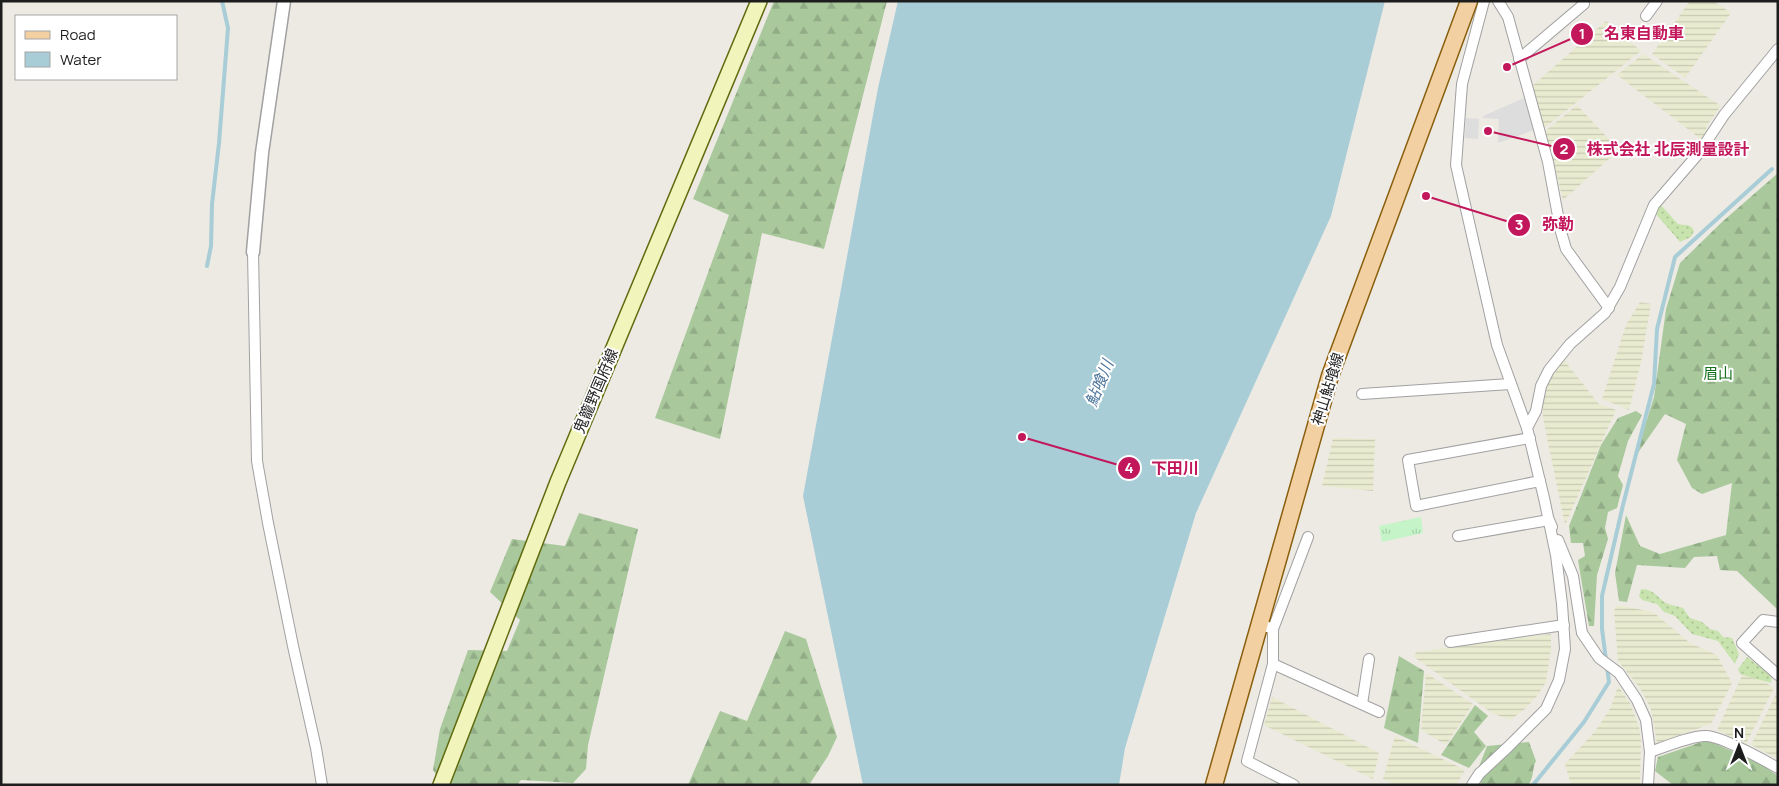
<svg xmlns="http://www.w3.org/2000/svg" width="1779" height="786" font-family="Manrope,'Noto Sans JP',sans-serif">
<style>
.farmland{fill:url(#farmland-rules)}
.grass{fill:url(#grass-dots)}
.forest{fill:url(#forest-firs)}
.park{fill:url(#park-tufts)}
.parking{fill:#ddd}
.water{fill:#a8cdd7}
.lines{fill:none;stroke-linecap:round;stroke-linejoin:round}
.stream{stroke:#a8cdd7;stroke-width:4}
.minor-casing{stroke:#a1a1a1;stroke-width:12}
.tertiary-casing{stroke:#a1a1a1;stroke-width:15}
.secondary-casing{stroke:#606a0e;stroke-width:18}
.primary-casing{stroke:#895f0d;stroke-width:19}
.minor{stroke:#fff;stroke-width:10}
.tertiary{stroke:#fff;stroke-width:12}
.secondary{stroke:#f1f4bb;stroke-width:15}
.primary{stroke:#f3d0a2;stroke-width:16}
.labels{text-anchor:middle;stroke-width:4;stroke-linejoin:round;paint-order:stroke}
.park-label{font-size:15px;fill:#15711c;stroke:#fff}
.street-label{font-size:15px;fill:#1d1d1d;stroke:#fff}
.water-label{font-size:16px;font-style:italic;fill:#4f769d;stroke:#fff}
.leader{fill:none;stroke:#c2185b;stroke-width:2}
.callout-dot{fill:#c2185b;stroke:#fff;stroke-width:2}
.mark-label{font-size:15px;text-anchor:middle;font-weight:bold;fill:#fff}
.callout-label{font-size:16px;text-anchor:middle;font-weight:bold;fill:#c2185b;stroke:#fff;stroke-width:4;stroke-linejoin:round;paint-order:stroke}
</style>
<defs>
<pattern id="farmland-rules" width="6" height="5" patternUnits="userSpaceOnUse" patternTransform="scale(1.25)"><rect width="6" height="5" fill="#e9ebd0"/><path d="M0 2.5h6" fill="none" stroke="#c7c9b2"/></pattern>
<pattern id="grass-dots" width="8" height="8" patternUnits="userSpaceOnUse" patternTransform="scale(1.25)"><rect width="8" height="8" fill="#c8e3ad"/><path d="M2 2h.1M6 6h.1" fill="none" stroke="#abc294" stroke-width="1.8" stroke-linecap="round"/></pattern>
<pattern id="forest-firs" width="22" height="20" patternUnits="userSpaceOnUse" patternTransform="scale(1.25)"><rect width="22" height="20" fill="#a9c99c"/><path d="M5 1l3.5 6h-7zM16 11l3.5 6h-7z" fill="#91ac86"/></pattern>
<pattern id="park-tufts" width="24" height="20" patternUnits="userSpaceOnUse" patternTransform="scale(1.25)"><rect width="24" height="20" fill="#c4f4c7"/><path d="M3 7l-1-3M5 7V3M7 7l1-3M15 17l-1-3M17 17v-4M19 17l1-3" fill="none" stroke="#a8d1aa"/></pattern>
</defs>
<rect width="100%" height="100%" fill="#edeae4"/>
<!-- farmland -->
<g class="farmland">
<path d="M1690,1h24l17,12 -46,65 -33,-24z"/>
<path d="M1606,21l35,30 -98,78 -11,-43z"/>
<path d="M1643,54l78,52 -14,19 -2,13 -3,2 -85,-65z"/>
<path d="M1577,105l42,45 -56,50 -10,-40 -9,-28z"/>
<path d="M1640,302l11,2 -10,58 -12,48 -27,-11 24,-74z"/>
<path d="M1564,360l35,44 17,6 -51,115 -22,-107v-14l3,-14 5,-13z"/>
<path d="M1333,438l42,1 -2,52 -51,-5z"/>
<path d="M1617,605l36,7 37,31 27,12 15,28 -21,41 -54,19 -6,-34 -11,-21 -22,-27 -4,-50z"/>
<path d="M1551,634v15l-5,33 -9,14 -12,13 -15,11 -18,-7 -78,-56 2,-5z"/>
<path d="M1745,669l29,19 -28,56 -29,-14z"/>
<path d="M1426,673l47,31 -27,41 -25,-15z"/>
<path d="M1618,686l12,17 9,24 2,14 -1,43 -69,1 -6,-21 31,-34 15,-23z"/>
<path d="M1778,690v69l-27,-14z"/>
<path d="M1272,697l107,56 -6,26 -109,-54z"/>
<path d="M1395,736l70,34 -9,15h-61l-12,-6z"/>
</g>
<!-- grass -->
<g class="grass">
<path d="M1660,204l18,20c7,2 13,-1 16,7l-3,6 -11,5 -24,-28 1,-8z"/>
<path d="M1641,589c11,0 15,6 22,12 4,4 15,5 20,7l7,10 12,4 8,7 8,2 5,6 9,1 7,16 -4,10 -17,-23 -26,-7 -17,-18 -11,-4 -7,-8 -15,-4 -3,-4z"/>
<path d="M1747,657l25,19 -1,7 -31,-9 -2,-5z"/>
</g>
<!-- forest -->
<g class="forest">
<path d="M774,1h113l-63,248 -62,-16 -42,206 -65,-21 74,-203 -36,-16z"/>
<path d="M1778,173v437l-41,-39 -17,-1 -3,-14 -23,1 -9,11 -48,-3 -10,37 -8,-1 -4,-28 11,-58 14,31 20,8 66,-19 6,-52 -30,11 -10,-6 -15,-28 9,-36 -21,-10 -30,43 19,-60 12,-88 14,-46 42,-41z"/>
<path d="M1636,411l6,4 -14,26 -10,35 5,9 -6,23 -9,4 -3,16 3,11 -11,36 -3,51h-5l-11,-66 7,-4 -2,-13h-12l-2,-17 32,-81 17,-27z"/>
<path d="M579,513l59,16 -50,216 -2,24 -13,14 -52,-3 -4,5h-74l-10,-15 7,-41 28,-79 39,1 13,-31 -30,-28 22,-53 53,7z"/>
<path d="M785,631l21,8 31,98 -9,19 -19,29h-121l32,-74 27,10z"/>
<path d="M1399,656l25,15 -6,72 -34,-15z"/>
<path d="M1475,705l13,11 -14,16 12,14 -17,22 -28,-13z"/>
<path d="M1707,740l54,24 17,12v9h-105l-18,-14 3,-14z"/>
<path d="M1529,742l7,19c-4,7 -2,18 -8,24h-47l-3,-16 9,-23z"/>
</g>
<!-- park -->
<path class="park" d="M1421,517l2,16 -41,9 -3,-16z"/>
<!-- parking -->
<g class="parking">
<path d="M1524,98l10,32 -36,13 1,-24 -16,-1v-2z"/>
<path d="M1466,118l13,1 -1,20 -13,-1z"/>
</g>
<!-- water -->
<path class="water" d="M898,1h487l-54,215 -135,297 -71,235 -6,37h-256l-60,-289 75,-408z"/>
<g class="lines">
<!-- stream -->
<g class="stream">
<path d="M207,266l4,-20 1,-42 7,-61 9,-115 -6,-27"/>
<path d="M1606,660l-4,-31v-33l21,-91 31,-121 3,-55 18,-72 97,-88"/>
<path d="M1533,785l51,-63 25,-40 -2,-15"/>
</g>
<defs>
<g id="minor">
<path d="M1484,1l-22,83 -6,81 41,180 30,83"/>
<path d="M1498,1l10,16 40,145 13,70 5,17 43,59"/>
<path d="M1646,16l11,-15"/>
<path d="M1519,59l65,-55"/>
<path d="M253,252l4,209 11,62 25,123 23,102 6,37"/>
<path d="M1362,394l148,-10"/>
<path d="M1530,438l-122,22 8,46 124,-25"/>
<path d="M1458,536l91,-16 3,7"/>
<path d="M1558,540l15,36 9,57 17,25 20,15 18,27 9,20 4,32 -2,33"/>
<path d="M1778,622l-15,-2 -21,23 36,32"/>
<path d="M1260,624l13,5v35l106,48"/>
<path d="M1273,629l35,-92"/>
<path d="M1450,642l114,-17"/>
<path d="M1273,664l-26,97 47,24"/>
<path d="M1362,704l7,-45"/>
<path d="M1650,752c14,-5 43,-17 57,-16 16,1 55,23 71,32"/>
<path d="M1472,785l7,-11 29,-27 38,-38 13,-29 6,-31 -3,-45 -6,-49 -12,-57 -17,-70 9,-17 5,-25 8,-16 21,-26 35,-31 15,-26 34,-82 45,-52 25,-38 54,-66"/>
</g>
<path id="tertiary" d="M253,252l9,-99 22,-152"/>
<path id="secondary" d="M441,785l117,-303 201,-481"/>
<path id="primary" d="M1214,785l116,-409 139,-375"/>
</defs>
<!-- minor casing -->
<use href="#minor" class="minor-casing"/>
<!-- tertiary casing -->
<use href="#tertiary" class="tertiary-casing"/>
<!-- secondary casing -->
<use href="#secondary" class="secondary-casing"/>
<!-- primary casing -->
<use href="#primary" class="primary-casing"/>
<!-- minor -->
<use href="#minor" class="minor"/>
<!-- tertiary -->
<use href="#tertiary" class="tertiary"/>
<!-- secondary -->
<use href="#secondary" class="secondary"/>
<!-- primary -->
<use href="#primary" class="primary"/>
</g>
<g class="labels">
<!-- park labels -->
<g class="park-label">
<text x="1718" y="379">眉山</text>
</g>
<!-- street labels -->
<g class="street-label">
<text transform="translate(1328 389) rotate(-73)" y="5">神山鮎喰線</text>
<text transform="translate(596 391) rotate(-67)" y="5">鬼籠野国府線</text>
</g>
<!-- water labels -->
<g class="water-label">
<text transform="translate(1099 383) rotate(-68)" y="6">鮎喰川</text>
</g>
</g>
<!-- callouts -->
<path class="leader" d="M1507 67L1582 34M1488 131L1564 149M1426 196L1519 225M1022 437L1129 468"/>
<g class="callout-dot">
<circle cx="1507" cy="67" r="5"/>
<circle cx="1488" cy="131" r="5"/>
<circle cx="1426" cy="196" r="5"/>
<circle cx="1022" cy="437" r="5"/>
<circle cx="1582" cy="34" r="12"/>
<circle cx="1564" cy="149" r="12"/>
<circle cx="1519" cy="225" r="12"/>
<circle cx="1129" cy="468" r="12"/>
</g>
<g class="mark-label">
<text x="1582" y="39">1</text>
<text x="1564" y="154">2</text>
<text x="1519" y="230">3</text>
<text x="1129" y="473">4</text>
</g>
<g class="callout-label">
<text x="1644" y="39">名東自動車</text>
<text x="1668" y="155">株式会社 北辰測量設計</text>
<text x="1558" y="230">弥勒</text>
<text x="1175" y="474">下田川</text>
</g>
<!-- border -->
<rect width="1779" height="786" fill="none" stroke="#1d1d1d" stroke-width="5"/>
<!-- legend -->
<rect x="15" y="15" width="162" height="65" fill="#ffffff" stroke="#a5a5a5"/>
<rect x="25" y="31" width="25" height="8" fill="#f3d0a2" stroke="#a5a5a5"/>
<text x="60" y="40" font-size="15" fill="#1d1d1d">Road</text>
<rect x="25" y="52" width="25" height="15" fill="#a8cdd7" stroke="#a5a5a5"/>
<text x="60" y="65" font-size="15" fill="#1d1d1d">Water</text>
<!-- north arrow -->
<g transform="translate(1739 746)" stroke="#ffffff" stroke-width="4" paint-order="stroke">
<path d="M0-4L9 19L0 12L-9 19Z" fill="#1d1d1d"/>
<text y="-8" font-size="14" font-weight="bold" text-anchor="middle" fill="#1d1d1d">N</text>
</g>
</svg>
